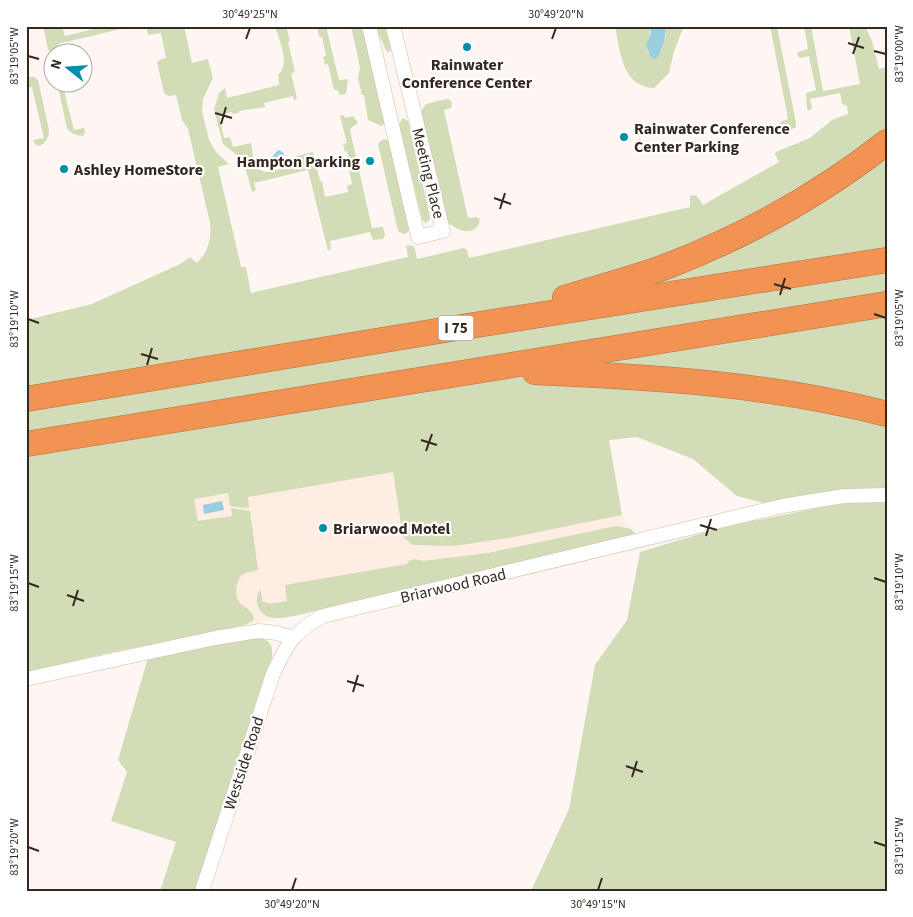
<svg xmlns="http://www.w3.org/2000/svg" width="913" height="917" font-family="'Source Sans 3',sans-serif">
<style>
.built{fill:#feede3}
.green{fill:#d2dcb6}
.water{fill:#99cddf}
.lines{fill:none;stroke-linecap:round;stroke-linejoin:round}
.minor-casing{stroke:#d9b9a6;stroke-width:15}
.motorway-casing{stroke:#b06e42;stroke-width:26}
.minor{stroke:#fff;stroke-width:14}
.motorway{stroke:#f29354;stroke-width:25}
.ticks{fill:none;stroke:#352821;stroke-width:2}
.poi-dot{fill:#008eab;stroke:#fff;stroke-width:2}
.labels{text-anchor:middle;stroke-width:4.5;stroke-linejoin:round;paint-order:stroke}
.shield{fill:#fff;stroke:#726864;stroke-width:1}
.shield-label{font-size:15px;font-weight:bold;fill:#352821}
.poi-label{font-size:16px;font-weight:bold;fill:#352821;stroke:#fff;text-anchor:start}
.street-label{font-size:16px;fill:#352821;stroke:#fff}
.neatline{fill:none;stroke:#352821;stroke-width:2}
.ticks-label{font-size:12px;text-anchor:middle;fill:#352821}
</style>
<rect width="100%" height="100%" fill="#fdf6f2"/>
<!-- built -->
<path class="built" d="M609,440l13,75 14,19 -325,78 -91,18 -42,-143z"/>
<!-- green -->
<g class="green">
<path d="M43,26h8l1,2 10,-2 3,10 41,-10h27l-75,18 2,8h-8v2l-4,-5z"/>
<path d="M146,26h38l8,37 16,-4 5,19 -10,21 -1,12 7,29 7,12 13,12 -11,3 23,100h5l5,26 157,-36 -2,-11 2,-1 6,1 3,13 47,-11 3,2 2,8 221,-51v-11l6,-1 7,10 76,-43 -4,-8 1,-2 34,-14 22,-18 16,-6 -1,-8 -5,-2 -2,-11 -30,6 2,9 -3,3 -2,-2 -1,-16 10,-3 -7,-34 -9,2 -3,-4 1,-2 10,-3 -4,-23h7l12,65 37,-7 -11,-58h16l7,15 7,28 8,-2v421h-23l-47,5 -53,10 -27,-7 -44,-37 -56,-22 -28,3 13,75 -113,23 -56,8 -40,-1 -10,-8 -10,-65 -145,25 1,11 -19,-2 -2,-13 -34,6 4,22 34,-5 -1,-8 19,3 8,59c-5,1 -12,2 -16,5 -6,6 -8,20 -3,27 6,7 14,7 15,18l-9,5 -155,32 -64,16v-353l66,-16 88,-40 10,-7 7,6c11,-11 15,-24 13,-40l-22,-94 -6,-9 -6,-25 -7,1 -5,-3 -7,-31 2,-2 7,-2 -5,-25 -13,2z"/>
<path d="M275,26h11l4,15 -2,1 7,30 -4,1 6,26 -3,1 -1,-4 -29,7 1,4 -26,4v2l-6,1 -1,-2 -13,3 5,23 6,-1 3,10 18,-4c2,11 2,28 16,29l31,-7 -2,-9 17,-4 7,29h2l3,16 23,-5 -1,-6 5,-2 -3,-14 2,-1 -4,-18 -2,1 -2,-8 4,-1 -7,-27 4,-1 1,3 8,-2 5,7 -6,4 -2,3 22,98 11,-1 2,8 -2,4 -10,1 -3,-8 -40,9 1,8 -3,2 -20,-81 -54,13 2,7 -4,2 -9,-32 -20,-16 -9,-35 5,-16 6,-5 2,10 52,-13 -1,-10c13,-11 1,-35 -3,-49z"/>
<path d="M317,26h9l13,54 9,-1 -2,15 -6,1 -3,-5h-3l-6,-26 -3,1 -2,-8 3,-1 -4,-19h-3z"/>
<path d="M351,26h11l23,95 -2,4 -2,1 -13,-6 -4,-25h-2l-4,-16 2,-12z"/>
<path d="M377,26h8l6,23 -2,3h-2l-8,-17z"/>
<path d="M615,26h35c1,11 -4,16 -2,27l13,-2 5,-15v-10h18l-10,25 -5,22 -15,15c-32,-1 -34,-37 -39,-62z"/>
<path d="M770,26h7l19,97v4l-7,4h-5l-6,-5 2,-4 8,-3z"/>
<path d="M26,77h8l4,3 11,50c0,7 -3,14 -10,16l-4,-2 -2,-4 11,-2 -12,-51 -6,1z"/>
<path d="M57,83h5l12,47 10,-2 1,4 -2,4c-6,0 -13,-3 -16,-8z"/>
<path d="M446,99l4,1 2,3 -1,5 -7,2 24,108 8,-1 4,2c-3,20 -27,12 -34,0l-24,-102v-7l4,-6z"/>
<path d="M403,118l5,3 22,96v3l-5,3 -3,-4 -23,-95z"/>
<path d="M383,139l7,2 20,87 -2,4 -4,2 -6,-3 -20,-87z"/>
<path d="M866,501l21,1v389h-356l38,-82 26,-144 32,-45 13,-68 83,-25 104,-21z"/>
<path d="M616,526l15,3 5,5 -325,78c-15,3 -44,14 -52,-4 -4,-7 -2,-13 1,-19l3,13h4l1,2 19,-3 -2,-16 122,-21 2,-3 6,-2 8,2 65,-8z"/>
<path d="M255,637c14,2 18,6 17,20l-77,234h-35l16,-49 -65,-21 16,-49 -9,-12 30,-102z"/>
</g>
<!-- water -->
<g class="water">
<path d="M650,26h16c0,12 -3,22 -10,33l-5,-1 -5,-13 5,-12z"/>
<path d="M278,150l5,2 1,2 -5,12 -3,1 -5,-3h-8l-1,-6 10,-1z"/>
<path d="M222,501l2,9 -20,4 -1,-9z"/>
</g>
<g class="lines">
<defs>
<g id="minor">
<path d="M369,26l49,211 25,-6 -50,-205"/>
<path d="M26,679l189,-41 44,-7 18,2 16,5"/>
<path d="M202,891l71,-217c14,-30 20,-42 50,-58l459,-110 62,-10 43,-1"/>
</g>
<g id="motorway">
<path d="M565,298c35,-11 71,-20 105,-33 77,-30 152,-72 217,-123"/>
<path d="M535,372c121,5 234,12 352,42"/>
<path d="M26,399l424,-70 437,-69"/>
<path d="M26,444l861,-140"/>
</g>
</defs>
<!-- minor casing -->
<use href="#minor" class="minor-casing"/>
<!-- motorway casing -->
<use href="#motorway" class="motorway-casing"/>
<!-- minor -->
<use href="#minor" class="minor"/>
<!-- motorway -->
<use href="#motorway" class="motorway"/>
</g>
<!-- ticks -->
<path class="ticks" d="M246,39l4,-11M552,39l4,-11M848,43l16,5M874,51l12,3M853,54l6,-17M28,56l11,3M215,113l17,5M221,124l5,-17M494,198l17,6M500,209l5,-16M774,284l17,5M780,295l5,-17M874,314l12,4M28,319l11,4M141,354l17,5M147,365l5,-17M421,440l16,5M426,451l6,-17M700,525l17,5M706,536l5,-17M874,578l12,4M28,583l11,4M67,595l17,6M73,606l5,-16M347,681l17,5M353,692l5,-17M626,766l17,6M632,777l5,-16M874,842l12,4M28,847l11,4M292,890l4,-12M598,890l4,-12"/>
<!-- markers -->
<g class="poi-dot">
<circle cx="467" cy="47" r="5"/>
<circle cx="624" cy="137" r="5"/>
<circle cx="370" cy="161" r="5"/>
<circle cx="64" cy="169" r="5"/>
<circle cx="323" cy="528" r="5"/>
</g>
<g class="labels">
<!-- shield labels -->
<rect class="shield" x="438.5" y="315.5" width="35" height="25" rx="4"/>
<g class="shield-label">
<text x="456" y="333">I 75</text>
</g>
<!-- poi labels -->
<g class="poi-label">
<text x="467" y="70" text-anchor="middle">Rainwater<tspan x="467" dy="18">Conference Center</tspan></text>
<text x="634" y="134">Rainwater Conference<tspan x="634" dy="18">Center Parking</tspan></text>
<text x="360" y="167" text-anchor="end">Hampton Parking</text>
<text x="74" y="175">Ashley HomeStore</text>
<text x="333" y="534">Briarwood Motel</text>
</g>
<!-- street labels -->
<g class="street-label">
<text transform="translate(429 173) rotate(76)" y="6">Meeting Place</text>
<text transform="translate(453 585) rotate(-13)" y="6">Briarwood Road</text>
<text transform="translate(243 763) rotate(-72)" y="6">Westside Road</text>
</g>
</g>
<!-- border -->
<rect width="913" height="917" fill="none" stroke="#ffffff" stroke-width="55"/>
<!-- north arrow -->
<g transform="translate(68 68) rotate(287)"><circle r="24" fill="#ffffff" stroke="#aea9a6"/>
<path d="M0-4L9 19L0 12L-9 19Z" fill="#008eab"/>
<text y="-8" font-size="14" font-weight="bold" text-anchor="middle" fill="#352821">N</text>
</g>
<rect x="28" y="28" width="858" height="862" class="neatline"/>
<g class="ticks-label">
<text x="250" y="18">30°49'25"N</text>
<text x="556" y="18">30°49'20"N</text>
<text transform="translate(899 54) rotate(-90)" y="4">83°19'00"W</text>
<text transform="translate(14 56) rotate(-90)" y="4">83°19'05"W</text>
<text transform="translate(899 318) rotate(-90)" y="4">83°19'05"W</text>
<text transform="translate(14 319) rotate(-90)" y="4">83°19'10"W</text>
<text transform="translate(899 582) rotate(-90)" y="4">83°19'10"W</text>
<text transform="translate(14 583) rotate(-90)" y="4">83°19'15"W</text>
<text transform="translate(899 846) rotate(-90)" y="4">83°19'15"W</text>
<text transform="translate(14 847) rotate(-90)" y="4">83°19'20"W</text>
<text x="292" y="908">30°49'20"N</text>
<text x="598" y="908">30°49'15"N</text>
</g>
</svg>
